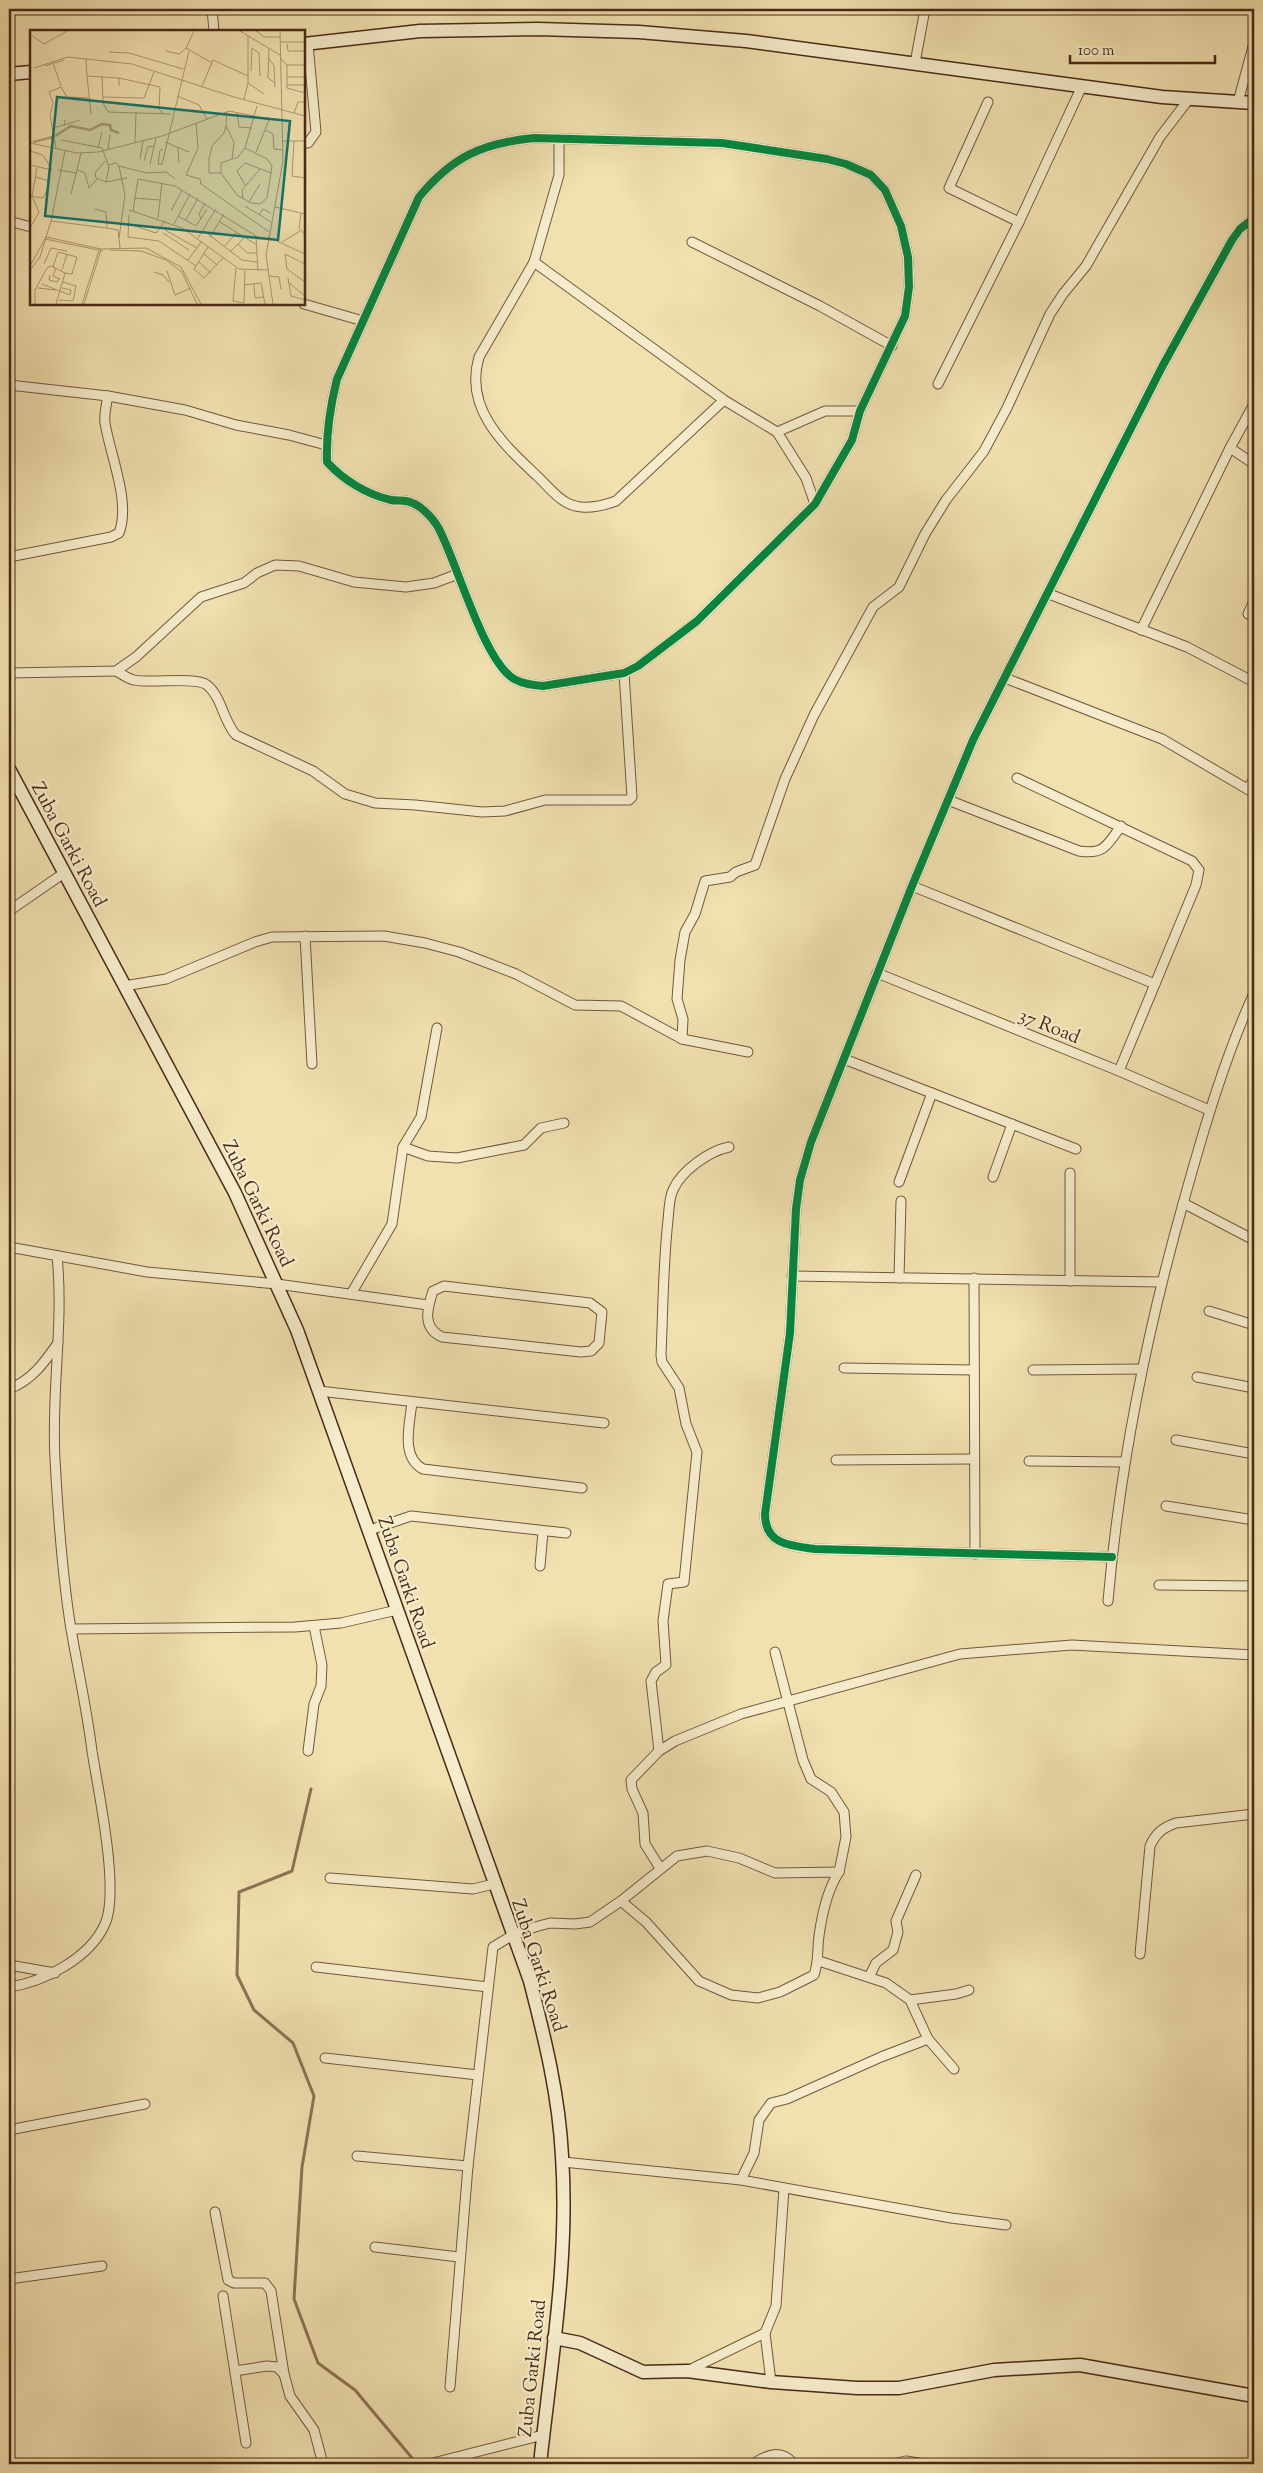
<svg xmlns="http://www.w3.org/2000/svg" width="1263" height="2473" font-family="'Sorts Mill Goudy',serif">
<style>
.lines{fill:none;stroke-linecap:round;stroke-linejoin:round}
.stream{stroke:#8c7254;stroke-width:3}
.street-casing{stroke:#73573e;stroke-width:11}
.secondary-casing{stroke:#492919;stroke-width:15}
.street{stroke:#f6eccb;stroke-width:9}
.secondary{stroke:#f6eccb;stroke-width:12}
.cycleway-casing{stroke:#f6eccb;stroke-width:11}
.cycleway{stroke:#00873e;stroke-width:8}
.labels{text-anchor:middle;stroke-width:4.5;stroke-linejoin:round;paint-order:stroke}
.street-label{font-size:19px;fill:#492919;stroke:#f6eccb}
.inset-river{fill:none;stroke:#b8a27c;stroke-width:2.5}
.inset-road{fill:none;stroke:#ae9773;stroke-width:1}
.view{fill:#0f766e;fill-opacity:0.15;stroke:#0f766e;stroke-width:2.5}
.inset-edge{fill:none;stroke:#492919;stroke-width:2.5}
</style>
<rect width="100%" height="100%" fill="#f1e1af"/>
<filter id="stains"><feTurbulence type="fractalNoise" baseFrequency=".004" numOctaves="4"/><feColorMatrix values="0 0 0 0 .2 0 0 0 0 .09 0 0 0 0 .02 0 0 0 .5 -.17"/></filter>
<radialGradient id="worn" r=".72"><stop offset=".6" stop-color="#630" stop-opacity="0"/><stop offset="1" stop-color="#630" stop-opacity=".3"/></radialGradient>
<g class="lines">
<!-- stream -->
<path class="stream" d="M311,1789l-19,82 -53,21 -2,83 17,35 39,33 21,53 -12,71 -8,132 24,64 37,27 57,68"/>
<defs>
<g id="street">
<path d="M212,9l2,22"/>
<path d="M915,63l10,-54"/>
<path d="M988,102l-39,86 70,34"/>
<path d="M1238,102l16,-59"/>
<path d="M534,138l188,5 105,16 19,5 25,11 14,15 16,36 7,31 1,30 -4,29 -45,95 -8,29 -37,64 -118,117 -59,45 -14,7 -81,13c-10,-1 -20,-2 -29,-7 -31,-19 -57,-117 -76,-152 -6,-10 -19,-24 -32,-26 -4,-1 -10,0 -15,-1 -23,-5 -48,-20 -64,-38 -1,-29 3,-55 10,-83l82,-182c33,-40 63,-54 115,-59z"/>
<path d="M559,140v35l-25,87 -55,95c-15,51 23,86 57,118 9,8 18,20 28,26 15,10 36,6 52,0l108,-101"/>
<path d="M304,143h4l8,-11 -8,-88"/>
<path d="M9,221l22,6"/>
<path d="M692,242l128,64 72,40"/>
<path d="M534,262l190,138 53,32 48,-21h35"/>
<path d="M304,304l59,17"/>
<path d="M938,384l81,-162 63,-136"/>
<path d="M9,385l99,11 77,14 51,15 53,10 37,10"/>
<path d="M777,432l29,46 9,26"/>
<path d="M1230,448l24,16"/>
<path d="M9,557l102,-20 8,-4c12,-31 -9,-78 -14,-110 -1,-9 1,-18 3,-27"/>
<path d="M1049,594l138,53 67,35"/>
<path d="M1248,614l6,-13"/>
<path d="M1141,630l89,-182 24,-44"/>
<path d="M116,671c6,3 12,8 18,9 17,4 62,-4 73,5 15,12 16,36 29,50l77,36 32,23 30,9 40,2 67,7 23,-1 40,-11h84l3,-3 -8,-124"/>
<path d="M9,673l107,-2 20,-14 65,-60 43,-14 13,-10 18,-8 24,1 55,16 52,5 28,-4 24,-9"/>
<path d="M1005,678l157,61 92,54"/>
<path d="M1017,778l175,83 7,9 -3,15 -77,186"/>
<path d="M1248,788l6,-9"/>
<path d="M948,800l131,51c26,4 28,-6 42,-25"/>
<path d="M912,886l243,98"/>
<path d="M9,911l55,-38"/>
<path d="M305,936l7,128"/>
<path d="M877,973l242,98 90,39"/>
<path d="M124,986l42,-7 89,-37 17,-5 112,-1 41,7 34,9 57,22 59,31 46,1 61,33 1,-20 -6,-20 3,-39 5,-28 10,-18 10,-33 25,-4 6,-5 19,-7 30,-86 29,-64 59,-108 26,-20 26,-53 21,-34 38,-49 23,-43 43,-94 13,-20 23,-28 74,-129 29,-38"/>
<path d="M682,1039l66,13"/>
<path d="M844,1059l232,90"/>
<path d="M403,1147l25,9 29,2 67,-13 17,-17 23,-5"/>
<path d="M993,1177l19,-53"/>
<path d="M899,1182l33,-89"/>
<path d="M1183,1203l71,37"/>
<path d="M9,1247l138,25 130,12 151,21"/>
<path d="M792,1276l369,6"/>
<path d="M899,1278l2,-77"/>
<path d="M974,1278l1,276"/>
<path d="M1070,1281v-108"/>
<path d="M444,1286l146,17 12,9 -3,31 -8,8 -10,1 -139,-15c-20,-9 -15,-28 -9,-46z"/>
<path d="M351,1294l41,-70 11,-77 18,-30 16,-89"/>
<path d="M1209,1311l45,14"/>
<path d="M844,1368l129,2"/>
<path d="M1033,1370l109,-1"/>
<path d="M1197,1377l57,11"/>
<path d="M9,1389c23,-9 35,-26 49,-46"/>
<path d="M319,1391l285,32"/>
<path d="M412,1402c-2,21 -12,55 11,67l159,19"/>
<path d="M1176,1440l78,14"/>
<path d="M836,1460l137,-1"/>
<path d="M1029,1461l96,1"/>
<path d="M1166,1506l88,14"/>
<path d="M370,1530l41,-14 155,17"/>
<path d="M1112,1557l-297,-8c-24,-3 -50,-4 -50,-35l25,-181 6,-124 4,-29 11,-38 101,-256 61,-146 189,-373 70,-127 8,-11 14,-11"/>
<path d="M540,1566l3,-34"/>
<path d="M1159,1585l95,1"/>
<path d="M1108,1601c12,-138 40,-275 78,-408 19,-68 39,-136 68,-200"/>
<path d="M71,1629l224,-2 46,-4 56,-13"/>
<path d="M775,1652l28,108 8,19 20,13 13,20 2,25 -7,35"/>
<path d="M308,1751l6,-47 7,-18 1,-21 -8,-39"/>
<path d="M659,1751l-8,-70 5,-9 10,-7 -3,-44 5,-37 16,-2 13,-130 -11,-28 -7,-36 -17,-26 -1,-7c2,-45 2,-90 7,-135 1,-9 1,-22 5,-30 8,-19 36,-39 56,-43"/>
<path d="M660,1868l-15,-24 -2,-31 -11,-24 -1,-9 28,-29 16,-10 66,-27 219,-60 112,-9 182,10"/>
<path d="M330,1878l143,11 21,-5"/>
<path d="M1140,1954l10,-108c6,-13 12,-18 26,-23l78,-9"/>
<path d="M9,1965l46,8"/>
<path d="M316,1967l172,20"/>
<path d="M869,1977l7,-14 17,-13 5,-18 -2,-11 20,-46"/>
<path d="M9,1987c35,-5 81,-29 96,-63 15,-33 -7,-134 -13,-173 -5,-41 -14,-81 -21,-122 -9,-55 -13,-114 -16,-170 -4,-68 9,-135 2,-203"/>
<path d="M910,2000l46,-6 13,-4"/>
<path d="M928,2039l26,30"/>
<path d="M325,2058l153,17"/>
<path d="M9,2130l136,-26"/>
<path d="M357,2156l111,10"/>
<path d="M563,2162l178,18 210,38 55,7"/>
<path d="M741,2180l13,-27 5,-33 12,-17 16,-4 94,-42 47,-18 -18,-39 -24,-17 -67,-22"/>
<path d="M215,2212l13,68 6,3h31l6,8 13,83"/>
<path d="M375,2247l84,10"/>
<path d="M9,2279l93,-13"/>
<path d="M223,2296l23,147"/>
<path d="M235,2371l32,-5 10,1 7,7 6,22 24,34 9,34"/>
<path d="M687,2371l78,-38"/>
<path d="M771,2382l-6,-49 11,-27 8,-118"/>
<path d="M450,2387l18,-221 25,-219 20,-12 22,-8 15,-4 25,1 15,-2 31,-21 56,-45 30,-5 32,7 36,15 64,-1c-12,18 -17,42 -20,64 -2,14 0,25 -5,39l-34,17 -22,6 -27,-3 -32,-14 -53,-59 -25,-21"/>
<path d="M429,2464l114,-29"/>
<path d="M753,2464c15,-10 28,-15 41,0"/>
<path d="M893,2464l13,-3 19,3"/>
</g>
<g id="secondary">
<path d="M304,44l116,-13 118,-2 101,3 107,9 416,56 92,6"/>
<path d="M9,74l22,-2"/>
<path d="M9,769l226,424 62,137 233,651c15,58 29,115 32,175 7,102 -11,206 -22,308"/>
<path d="M554,2338l26,5 63,29 44,-1 84,11 86,6h42l95,-18 86,-5 174,31"/>
</g>
</defs>
<!-- street casing -->
<use href="#street" class="street-casing"/>
<!-- secondary casing -->
<use href="#secondary" class="secondary-casing"/>
<!-- street -->
<use href="#street" class="street"/>
<!-- secondary -->
<use href="#secondary" class="secondary"/>
<defs>
<g id="cycleway">
<path d="M534,138l188,5 105,16 19,5 25,11 14,15 16,36 7,31 1,30 -4,29 -45,95 -8,29 -37,64 -118,117 -59,45 -14,7 -81,13c-10,-1 -20,-2 -29,-7 -31,-19 -57,-117 -76,-152 -6,-10 -19,-24 -32,-26 -4,-1 -10,0 -15,-1 -23,-5 -48,-20 -64,-38 -1,-29 3,-55 10,-83l82,-182c33,-40 63,-54 115,-59z"/>
<path d="M1112,1557l-297,-8c-24,-3 -50,-4 -50,-35l25,-181 6,-124 4,-29 11,-38 101,-256 61,-146 189,-373 70,-127 8,-11 14,-11"/>
</g>
</defs>
<!-- cycleway casing -->
<use href="#cycleway" class="cycleway-casing"/>
<!-- cycleway -->
<use href="#cycleway" class="cycleway"/>
</g>
<g class="labels">
<!-- street labels -->
<g class="street-label">
<text transform="translate(70 844) rotate(62)" y="7">Zuba Garki Road</text>
<text transform="translate(1050 1025) rotate(22)" y="7">37 Road</text>
<text transform="translate(259 1203) rotate(64)" y="7">Zuba Garki Road</text>
<text transform="translate(407 1582) rotate(71)" y="7">Zuba Garki Road</text>
<text transform="translate(540 1965) rotate(72)" y="7">Zuba Garki Road</text>
<text transform="translate(531 2368) rotate(-84)" y="7">Zuba Garki Road</text>
</g>
</g>
<!-- overview -->
<g transform="translate(30 30)">
<rect width="275" height="275" fill="#f1e1af"/>
<path class="inset-river" d="M25,106l16,-10 19,4 12,-6 8,1 1,5 8,3M3,112l20,-5"/>
<path class="inset-road" d="M210,1l40,24M226,1l8,6h16M0,4l14,10 23,-13M251,12h24M257,14l1,7h17M156,18l8,-17M239,18l-1,30 7,5M136,21l13,3 7,-6 26,15M79,22l20,1 54,16M238,27l6,9 1,21M56,29l1,17M251,29l6,6v23l18,5M23,33l8,23M257,35h18M15,36l19,-6M4,38l34,-11 64,7 102,33 71,19M221,41l1,-23 7,5 1,23M72,46l1,27 5,9 63,2M257,47h18M89,48l41,9 -1,22 4,4M218,53l16,11M257,55h18M172,56l11,-26 35,16M147,66l22,9 8,14M73,67l41,1 10,-26M214,69l4,-16v-47M197,82l-1,14 8,16 -2,17M207,83l2,14 13,1M264,83l4,-11h7M61,84l-4,-38 32,2v8M224,86l15,4 -13,32M166,93l2,25 -12,27 14,4 1,5 68,48M34,95l16,-5M23,98l11,-3 1,-5M235,100l8,4 1,15 9,1M31,110l41,8 7,19 -3,15 -10,-4 -1,-5 10,-12M253,111h22M264,111l-2,35 13,2M135,112l24,10M0,113l47,10 21,-1 64,-16 67,-25 25,5 3,-10M105,113l1,-31M26,118l-6,-33 3,-12 -4,-11 12,-5 6,10 22,1M68,118l4,-16M148,118l1,15M215,118l22,11 5,7 -5,32 -7,6 -9,-1 -14,-8 -16,-22v-10l17,-6 7,-9 9,-32M78,119l2,-15M0,121l13,4 9,15 -22,-5M110,129l3,-18M114,131l4,-14 6,-1M120,134l6,-26M128,134h4l27,-113M128,134l2,-14 3,-1M78,135l8,-2 3,3 6,29 -6,43M89,136l28,7 19,-1 9,7M28,140l19,3M48,140l7,3 4,15 8,-9M191,143h-12v-14l3,-13 12,-13 2,-7M76,152l21,-4M215,155l-8,-14 8,-8 26,10M41,164l10,-41M0,166l13,2 4,-8 2,-9 -13,-4M104,168l26,2M213,168l-1,-8 18,-21M219,172l11,-18M215,176l26,16M245,177l30,7M65,179l11,3 1,16 11,2 2,18M99,180l53,18 57,41 29,1M103,181l5,-32 37,7 81,50 2,35M141,181l11,-21M271,183l-2,15 6,7M99,185l-1,22 31,4 37,25M229,185l4,-6 8,4M148,186l18,10 11,-17M128,188l4,-35M171,189l-2,-5 6,-11M156,190l12,-22M21,191l56,7M190,192l37,23M99,194l27,9 9,-12M144,194l16,-30M0,198l9,-16 -7,-16 5,-28M135,200l32,18M174,201l38,29 15,2M133,203l26,17M180,207l14,-23M238,207l37,17M168,208l18,-29M15,209l58,12M252,212l18,-11M208,214l9,9h10M178,217l-14,22 10,9 19,-20M194,217l12,-14M80,220l31,1 25,9 16,12 15,32M200,222l14,-14M174,224l13,11M255,224l2,15 18,13M255,224l20,10M158,230l14,-19M169,232l12,11M14,234l7,-16 16,3M0,236l16,-29 55,12 45,-1 35,19 20,37M26,238l-3,8 7,3M206,238l-3,33 11,2M0,240l10,-13 11,-36 14,-70M32,240l5,-16M137,241l8,24 16,-7M124,242l9,3 6,7M20,245l-1,5 8,2 2,-3M239,246l10,1 2,12M258,248l3,18 14,4M258,252l17,14M12,254l28,11 1,-5 -9,-2M224,254l1,14 9,-1M214,255l17,-2 4,21M8,258l18,2M29,270l14,1 3,-15 -13,-4M214,273l1,-32M5,274v-14l12,-22 4,-2 14,7 7,1 5,-17 -19,-5 -5,15M26,274l9,-31M52,274l17,-54M54,274l17,-54M243,274l-7,-49 17,-94 -3,-130"/>
<path class="view" d="M27,67l233,24 -12,119 -233,-24z"/>
<rect width="275" height="275" class="inset-edge"/>
</g>
<!-- margin -->
<rect width="1263" height="2473" fill="none" stroke="#f1e1af" stroke-width="30"/>
<rect x="10" y="10" width="1243" height="2453" fill="none" stroke="#492919" stroke-width="2.5"/>
<rect x="15" y="15" width="1233" height="2443" fill="none" stroke="#492919"/>
<!-- scale -->
<path d="M1070 55v8h145v-8" fill="none" stroke="#492919" stroke-width="2.5"/>
<text x="1078" y="55" font-size="15" fill="#492919" stroke="#f6eccb" stroke-width="4" paint-order="stroke">100 m</text>
<rect width="100%" height="100%" filter="url(#stains)"/>
<rect width="100%" height="100%" fill="url(#worn)"/>
</svg>
